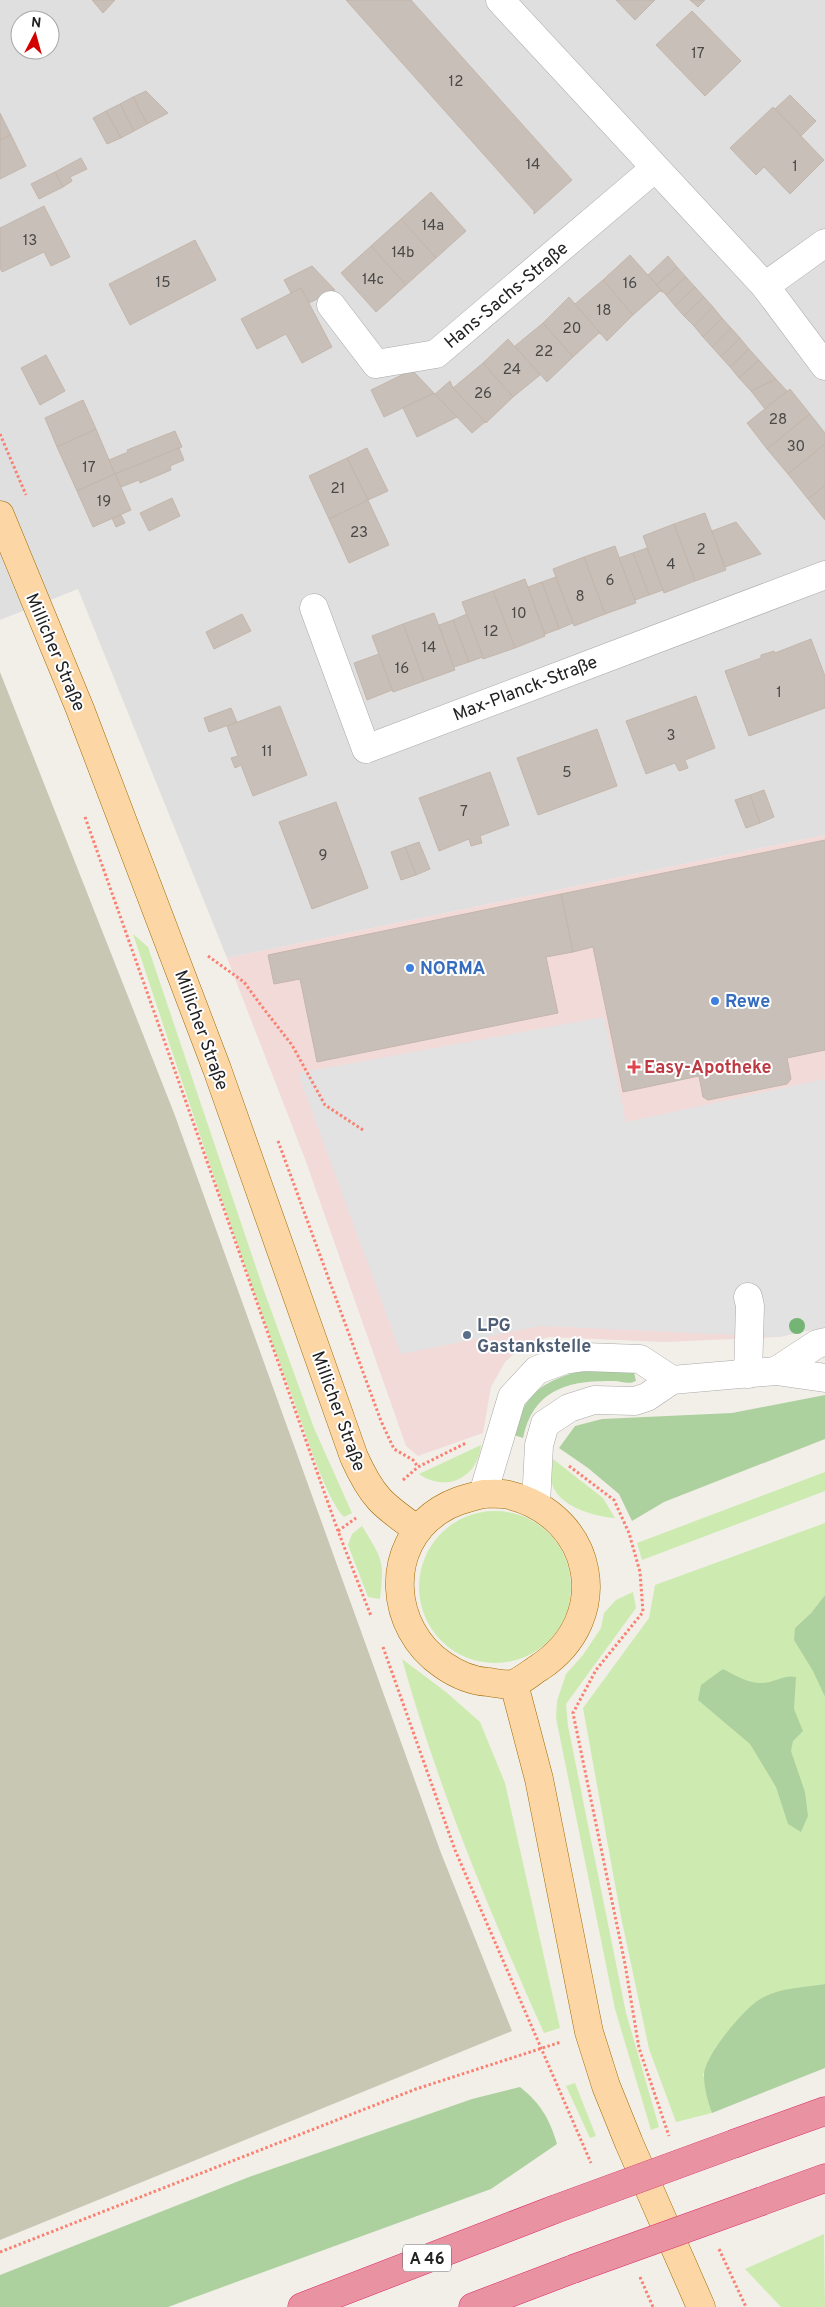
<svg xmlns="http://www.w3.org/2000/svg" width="825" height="2307" font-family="Overpass,sans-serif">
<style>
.residential{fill:#e0dfdf;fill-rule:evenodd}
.commercial{fill:#f2dad9}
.construction{fill:#c7c7b4}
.grass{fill:#cdebb0}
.forest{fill:#add19e}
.parking{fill:#e2e2e2}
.building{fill:#c7bfb8;stroke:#c4b6ab}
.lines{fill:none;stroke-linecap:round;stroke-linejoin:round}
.minor-casing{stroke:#a9a9a9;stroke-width:29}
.major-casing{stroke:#a06b00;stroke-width:29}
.highway-casing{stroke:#dc2a67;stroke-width:29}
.path{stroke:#fa8072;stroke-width:3;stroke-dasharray:2.5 2.5;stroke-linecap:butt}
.minor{stroke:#fff;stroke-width:28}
.major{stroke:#fcd6a4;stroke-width:28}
.highway{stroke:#e892a2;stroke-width:28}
.highway-bridge-casing{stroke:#dc2a67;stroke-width:29;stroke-linecap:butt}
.highway-bridge{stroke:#e892a2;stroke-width:28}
.tree{fill:#74b475}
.shop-dot{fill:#3f7fe0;stroke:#fff;stroke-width:2}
.health-dot{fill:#e0444e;stroke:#fff;stroke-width:2}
.service-dot{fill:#5c6f8a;stroke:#fff;stroke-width:2}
.labels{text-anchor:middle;stroke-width:4;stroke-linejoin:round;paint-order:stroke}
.number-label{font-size:15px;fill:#4b4948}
.shield{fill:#fff;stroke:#646464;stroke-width:1}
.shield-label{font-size:16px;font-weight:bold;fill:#222}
.street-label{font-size:18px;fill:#222;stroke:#fff}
.shop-label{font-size:18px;font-weight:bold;fill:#366cbe;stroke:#fff;text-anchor:start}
.health-label{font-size:18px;font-weight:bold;fill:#be3a42;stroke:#fff;text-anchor:start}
.service-label{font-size:18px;font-weight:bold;fill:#4e5e75;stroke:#fff;text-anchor:start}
</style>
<rect width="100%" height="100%" fill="#f2efe9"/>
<!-- residential -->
<path class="residential" d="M0,0h825v835l-598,123 -149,-369 -78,31zM20,20h30v30h-30z"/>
<!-- commercial -->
<path class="commercial" d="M825,835v492l-46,10 -115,5 -115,-5 -25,8 -19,17 -14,25 -8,46 -65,23 -12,-10 -101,-287 -78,-201z"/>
<!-- construction -->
<path class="construction" d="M0,672l174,441 267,740 71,178 -512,209z"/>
<!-- grass -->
<g class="grass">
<path d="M133,934l15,13 115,341 51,140 38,85 -8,4c-19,-19 -41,-93 -52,-121 -57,-153 -108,-308 -159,-462z"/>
<path d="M481,1445c-3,33 -35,48 -62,29z"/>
<path d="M553,1459l50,39 12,20c-20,-1 -58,-12 -63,-35 -2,-7 1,-17 1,-24z"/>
<path d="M825,1472v19l-183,69 -5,-17z"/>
<circle cx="495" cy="1587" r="76"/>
<path d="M825,1523v72l-14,18 -16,15 30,69v287l-9,2 -113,88 9,39 -36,9 -27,-73 -29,-137 -37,-204 66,-90 6,-33z"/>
<path d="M362,1526c20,33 23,34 18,73l-12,-2 -20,-52 4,-11z"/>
<path d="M633,1592l3,16 -70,96 2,22 58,287 33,114 -8,3 -36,-121 -59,-291 1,-17 9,-27 17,-19 18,-27 3,-15 12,-13z"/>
<path d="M402,1659l44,33 34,30 25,61 55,245 -16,5c-55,-122 -106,-245 -142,-374z"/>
<path d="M575,2083l21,53 -6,2 -24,-52z"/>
<path d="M824,2234l1,73h-44l-36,-38z"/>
</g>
<!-- forest -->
<g class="forest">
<path d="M589,1368l45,4 2,9c-8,4 -14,0 -22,0 -45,-1 -81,8 -91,57l-12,-4c19,-46 31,-52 78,-66z"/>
<path d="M825,1395v44l-161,63 -32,19 -13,-27 -31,-26 -29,-20 16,-22 27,-7 130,-6z"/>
<path d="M825,1595v102l-12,-26 -19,-31 1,-12 16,-15z"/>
<path d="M723,1669c11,6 25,14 38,14 13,0 23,-9 35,-6l-2,32 9,22 -10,10 -2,10 14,41 3,24 -7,16 -13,-8 -12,-37 -26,-43 -52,-44 3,-15z"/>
<path d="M825,1984v84l-113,45c-4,-11 -8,-25 -8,-37 -1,-19 41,-69 58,-78 19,-11 42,-10 63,-14z"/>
<path d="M520,2087c21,17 29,31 37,57l-66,45 -323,118h-168v-32l249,-98 223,-78z"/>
</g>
<!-- parking -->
<path class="parking" d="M604,1017l22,105 199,-43v248l-46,10 -238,-11 -140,28 -103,-281z"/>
<!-- building -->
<g class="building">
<path d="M92,0h23l-12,13z"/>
<path d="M346,0h65l161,180 -38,34v-3z"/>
<path d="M616,0h39l-20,20z"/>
<path d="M690,0h15l-7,7z"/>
<path d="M692,11l49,50 -36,35 -49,-51z"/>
<path d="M146,91l22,22 -21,11 -14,-27z"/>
<path d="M790,95l26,26 -15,15 -26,-27z"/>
<path d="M133,97l14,27 -13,7 -14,-27z"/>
<path d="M120,104l14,27 -13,7 -15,-27z"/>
<path d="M773,107l51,53 -34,34 -26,-27 -8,8 -26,-27z"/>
<path d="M106,111l15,27 -14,6 -14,-26z"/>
<path d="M0,113l11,22 -11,5z"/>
<path d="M11,135l15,31 -26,13v-39z"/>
<path d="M81,158l6,11 -17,8 2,4 -9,6 -8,-15z"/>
<path d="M55,172l8,15 -24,12 -8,-15z"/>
<path d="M431,192l35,39 -30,27 -35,-39z"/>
<path d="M44,206l26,51 -19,9 -7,-14 -42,20 -2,-4v-40z"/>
<path d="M401,219l35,39 -30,27 -35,-39z"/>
<path d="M195,240l21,40 -86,45 -21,-41z"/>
<path d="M371,246l35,39 -30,27 -35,-39z"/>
<path d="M630,255l33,37 -3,-1 -27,24 -30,-35z"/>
<path d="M668,256l9,11 -20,18 -9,-10z"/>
<path d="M312,266l23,24 -26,13 -8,-15 -10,5 -7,-13z"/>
<path d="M677,267l9,10 -20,18 -9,-10z"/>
<path d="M686,277l9,10 -20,19 -9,-11z"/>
<path d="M603,280l30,35 -26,26 -32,-37z"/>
<path d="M695,287l9,10 -20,19 -9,-10z"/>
<path d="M301,288l31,59 -30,16 -16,-29 -29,15 -16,-30z"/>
<path d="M569,297l32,37 -2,-1 -26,24 -30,-34z"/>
<path d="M704,297l9,10 -19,19 -10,-10z"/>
<path d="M713,307l9,11 -19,19 -9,-11z"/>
<path d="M722,318l9,10 -19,19 -9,-10z"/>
<path d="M543,323l30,34 -26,25 -32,-36z"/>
<path d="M731,328l9,10 -19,19 -9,-10z"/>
<path d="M740,338l9,11 -19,18 -9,-10z"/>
<path d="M508,339l32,36 -27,22 -30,-34z"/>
<path d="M749,349l10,11 -20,18 -9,-11z"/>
<path d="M46,355l19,36 -25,14 -19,-37z"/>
<path d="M759,360l17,19 -25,12 -12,-13z"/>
<path d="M483,363l30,34 -27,26 -33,-35z"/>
<path d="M412,370l22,23 -50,24 -13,-27z"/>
<path d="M776,379l11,12 -22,18 -14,-18z"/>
<path d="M450,381l3,7 32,34 -13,11 -37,-39z"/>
<path d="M790,389l20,25 -43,35 -20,-26z"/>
<path d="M434,393l23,24 -40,20 -14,-29z"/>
<path d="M83,400l13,29 -39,18 -12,-29z"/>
<path d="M810,414l15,19v11l-37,30 -21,-25z"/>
<path d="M96,429l19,45 -38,17 -20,-44z"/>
<path d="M175,431l7,16 -67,27 -6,-14 19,-8 -1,-2z"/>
<path d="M825,444v42l-17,13 -20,-25z"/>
<path d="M179,448l5,12 -14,6 1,4 -31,13 -1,-3 -18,7 -6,-13z"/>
<path d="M367,448l21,43 -20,9 -21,-42z"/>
<path d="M347,458l21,42 -39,19 -20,-43z"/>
<path d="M115,474l16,36 -38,17 -16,-36z"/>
<path d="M825,486v34l-17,-21z"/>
<path d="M172,498l8,18 -31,15 -9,-18z"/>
<path d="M368,500l21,45 -40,18 -20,-44z"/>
<path d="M705,513l21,57 -31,11 -21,-57z"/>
<path d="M121,515l4,8 -9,4 -4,-9z"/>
<path d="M736,522l25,32 -36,13 -13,-36z"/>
<path d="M674,524l21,57 -31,12 -21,-57z"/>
<path d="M615,546l21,57 -31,11 -21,-57z"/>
<path d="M647,548l16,42 -14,5 -16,-42z"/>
<path d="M633,553l16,42 -14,5 -16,-42z"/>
<path d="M584,557l21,57 -31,12 -21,-57z"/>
<path d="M556,577l17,46 -14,6 -17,-47z"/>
<path d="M525,579l20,57 -30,12 -22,-57z"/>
<path d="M542,582l17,47 -14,5 -17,-47z"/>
<path d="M493,591l22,57 -32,11 -21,-57z"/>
<path d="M434,613l21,57 -31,11 -21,-57z"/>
<path d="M242,614l9,17 -37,18 -8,-17z"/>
<path d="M467,614l16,43 -14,5 -16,-42z"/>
<path d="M453,620l16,42 -15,5 -15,-42z"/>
<path d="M403,624l21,57 -31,11 -21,-56z"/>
<path d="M811,639l14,37v32l-76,28 -24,-65 36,-13v-3l13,-4 1,2z"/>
<path d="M379,654l13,36 -25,10 -13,-37z"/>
<path d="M696,696l19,52 -30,12 3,8 -9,3 -4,-8 -29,11 -20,-53z"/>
<path d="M280,706l27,69 -54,21 -12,-31 -6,3 -4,-10 7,-2 -11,-30z"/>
<path d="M231,708l6,14 -28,10 -5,-14z"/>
<path d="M597,729l20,57 -79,29 -21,-57z"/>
<path d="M490,772l19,53 -29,11 2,7 -11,3 -2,-7 -30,12 -20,-53z"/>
<path d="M764,790l10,27 -14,6 -10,-28z"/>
<path d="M750,795l10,28 -14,5 -11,-28z"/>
<path d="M336,802l32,86 -56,21 -33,-87z"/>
<path d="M825,840v210l-38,8 4,21 -4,5 -79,16 -5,-3 -4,-21 -76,16 -30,-145 -20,5 -12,-58z"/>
<path d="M419,842l11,27 -14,6 -11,-28z"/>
<path d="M405,847l11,28 -15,5 -10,-28z"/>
<path d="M561,894l12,58 -27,5 12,56 -241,49 -17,-83 -26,5 -6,-29z"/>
</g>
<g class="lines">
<defs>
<g id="minor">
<path d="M500,0l265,286 60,80"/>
<path d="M765,286l60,-43"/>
<path d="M331,305l45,59 60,-10 219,-186"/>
<path d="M314,608l52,141 459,-174"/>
<path d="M776,1371l41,-27 8,-2"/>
<path d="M748,1374l2,-68 -2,-9"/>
<path d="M483,1494l29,-97 25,-27 27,-10 21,-3 55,2 32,21"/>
<path d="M536,1504l3,-59 6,-21 24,-16 25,-8 41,1 12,-4 25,-17 104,-9 49,7"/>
</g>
<g id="major">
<path d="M0,515l80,194 137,360 137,388c18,40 28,48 64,73"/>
<path d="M483,1494c8,0 18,-1 26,1 86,21 105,123 31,172 -8,5 -17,13 -25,16 -7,3 -19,0 -27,-1 -16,-1 -32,-8 -45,-17 -54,-36 -60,-119 -3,-155 14,-9 28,-12 43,-16z"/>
<path d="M514,1684l25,95 50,253 17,54 23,57 72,164"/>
</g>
<g id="highway">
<path d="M736,2143l89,-32"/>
<path d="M762,2201l63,-23"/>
<path d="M302,2307l251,-97"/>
<path d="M473,2307l100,-38"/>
</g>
</defs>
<!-- minor casing -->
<use href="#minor" class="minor-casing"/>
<!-- major casing -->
<use href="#major" class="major-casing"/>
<!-- highway casing -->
<use href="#highway" class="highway-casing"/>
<!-- path -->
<g class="path">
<path d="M0,434l26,61"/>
<path d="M85,817l253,714 33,85"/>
<path d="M208,956l36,26 16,22 32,41 33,60 38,25"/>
<path d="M278,1141l103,280 13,28 19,11 5,7"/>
<path d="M569,1466l45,34 15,33 11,39 3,40 -47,58 -23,43 52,251 14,84 30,88"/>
<path d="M403,1480l15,-13 48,-24"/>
<path d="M338,1531l18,-13"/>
<path d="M383,1647l72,203 136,313"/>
<path d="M719,2249l27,58"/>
<path d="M0,2252l416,-163 145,-47"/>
<path d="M640,2277l13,30"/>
</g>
<!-- minor -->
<use href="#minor" class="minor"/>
<!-- major -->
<use href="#major" class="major"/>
<!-- highway -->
<use href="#highway" class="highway"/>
<defs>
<g id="highway-bridge">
<path d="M553,2210l183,-67"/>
<path d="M573,2269l189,-68"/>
</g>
</defs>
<!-- highway-bridge casing -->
<use href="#highway-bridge" class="highway-bridge-casing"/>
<!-- highway-bridge -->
<use href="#highway-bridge" class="highway-bridge"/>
</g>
<!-- trees -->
<circle class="tree" cx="797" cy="1326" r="8"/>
<!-- markers -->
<g class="shop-dot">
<circle cx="410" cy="968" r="5"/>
<circle cx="715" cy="1001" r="5"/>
</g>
<path class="health-dot" d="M631.5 1059.5h5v5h5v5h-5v5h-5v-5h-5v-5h5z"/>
<circle class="service-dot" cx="467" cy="1335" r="5"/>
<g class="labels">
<!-- number labels -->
<g class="number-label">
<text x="698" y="58">17</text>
<text x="456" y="86">12</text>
<text x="533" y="169">14</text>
<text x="795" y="171">1</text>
<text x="433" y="230">14a</text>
<text x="30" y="245">13</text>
<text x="403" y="257">14b</text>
<text x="373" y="284">14c</text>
<text x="163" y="287">15</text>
<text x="630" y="288">16</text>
<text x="604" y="315">18</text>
<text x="572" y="333">20</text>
<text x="544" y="356">22</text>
<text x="512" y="374">24</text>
<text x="483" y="398">26</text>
<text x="778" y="424">28</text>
<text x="796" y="451">30</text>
<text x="89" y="472">17</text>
<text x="338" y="493">21</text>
<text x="104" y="506">19</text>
<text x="359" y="537">23</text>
<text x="701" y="554">2</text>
<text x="671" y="569">4</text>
<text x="610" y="585">6</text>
<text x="580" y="601">8</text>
<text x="519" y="618">10</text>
<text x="491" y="636">12</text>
<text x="429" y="652">14</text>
<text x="402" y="673">16</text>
<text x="779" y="697">1</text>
<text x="671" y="740">3</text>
<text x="267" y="756">11</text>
<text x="567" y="777">5</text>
<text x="464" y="816">7</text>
<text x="323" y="860">9</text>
</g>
<!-- shield labels -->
<rect class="shield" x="403" y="2244.5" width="48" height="27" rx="4"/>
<g class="shield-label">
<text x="427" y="2264">A 46</text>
</g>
<!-- street labels -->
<g class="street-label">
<text transform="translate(506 295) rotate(-40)" y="6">Hans-Sachs-Straße</text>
<text transform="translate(56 652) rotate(67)" y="6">Millicher Straße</text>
<text transform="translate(525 688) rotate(-21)" y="6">Max-Planck-Straße</text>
<text transform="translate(202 1030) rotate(70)" y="6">Millicher Straße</text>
<text transform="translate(339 1411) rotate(70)" y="6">Millicher Straße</text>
</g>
<!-- shop labels -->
<g class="shop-label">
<text x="420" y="974">NORMA</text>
<text x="725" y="1007">Rewe</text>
</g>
<!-- health labels -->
<g class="health-label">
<text x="644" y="1073">Easy-Apotheke</text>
</g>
<!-- service labels -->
<g class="service-label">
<text x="477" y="1331">LPG<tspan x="477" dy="21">Gastankstelle</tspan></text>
</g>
</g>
<!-- north arrow -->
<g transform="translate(35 35) rotate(6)"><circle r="24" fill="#ffffff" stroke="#a7a7a7"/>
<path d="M0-4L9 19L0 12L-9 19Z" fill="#d40000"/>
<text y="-8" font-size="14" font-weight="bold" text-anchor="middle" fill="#222222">N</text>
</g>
</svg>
